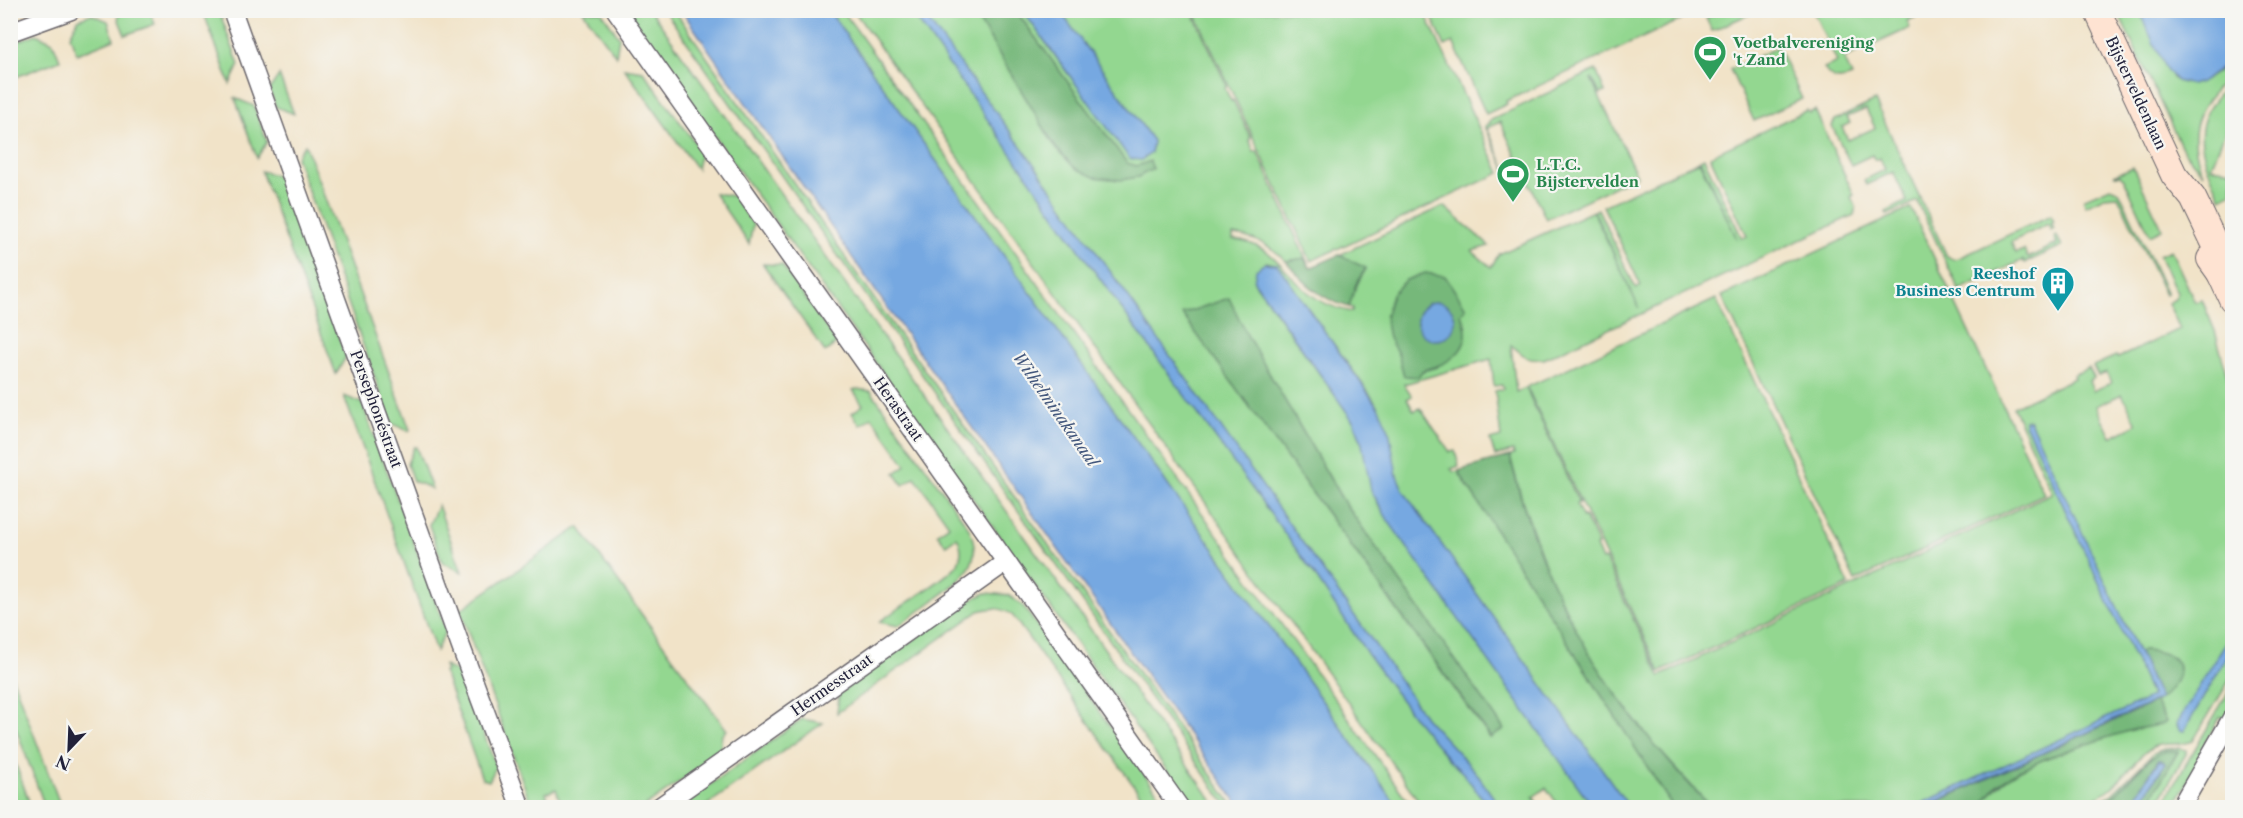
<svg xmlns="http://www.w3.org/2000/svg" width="2243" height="818" font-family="'Libre Caslon Text',serif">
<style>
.green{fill:#93d790;stroke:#5a7c66;stroke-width:1.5;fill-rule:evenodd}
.forest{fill:#76b87a;stroke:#4c6d5a;stroke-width:1.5}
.water{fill:#76a8e1;stroke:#4c658e;stroke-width:1.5}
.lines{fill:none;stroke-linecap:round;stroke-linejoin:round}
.street-casing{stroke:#6a666c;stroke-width:21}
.secondary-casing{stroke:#6a666c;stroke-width:28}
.street{stroke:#fff;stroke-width:18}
.secondary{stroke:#fee3d2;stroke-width:26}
.labels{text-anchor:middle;stroke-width:4.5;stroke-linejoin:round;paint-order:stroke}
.leisure-label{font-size:15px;font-weight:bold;fill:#27864d;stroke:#f6f6f2;text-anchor:start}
.street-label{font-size:15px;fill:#22223b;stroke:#f6f6f2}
.culture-label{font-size:15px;font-weight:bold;fill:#0d838f;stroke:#f6f6f2;text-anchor:end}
.water-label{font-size:16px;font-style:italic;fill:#44587d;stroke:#f6f6f2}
</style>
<rect width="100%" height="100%" fill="#f6f6f2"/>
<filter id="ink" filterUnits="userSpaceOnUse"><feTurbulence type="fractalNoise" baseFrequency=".0167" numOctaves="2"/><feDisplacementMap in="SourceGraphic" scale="12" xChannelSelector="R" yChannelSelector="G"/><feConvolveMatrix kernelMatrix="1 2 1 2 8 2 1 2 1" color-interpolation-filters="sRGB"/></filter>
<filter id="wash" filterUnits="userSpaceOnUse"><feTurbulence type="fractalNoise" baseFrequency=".008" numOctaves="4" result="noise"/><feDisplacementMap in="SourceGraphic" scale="24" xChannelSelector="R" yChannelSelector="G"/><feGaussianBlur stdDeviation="1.35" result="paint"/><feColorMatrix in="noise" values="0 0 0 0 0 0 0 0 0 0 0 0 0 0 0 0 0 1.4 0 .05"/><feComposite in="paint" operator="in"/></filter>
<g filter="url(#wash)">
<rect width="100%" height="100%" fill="#f1e3c8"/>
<!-- green -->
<g class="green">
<path d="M1722,10h34v1l-44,20 -6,-13z"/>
<path d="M121,11h29l5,13 -30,11 -7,-17z"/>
<path d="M203,11h16l20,54 -9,19z"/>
<path d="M583,11h18l18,26 -3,19z"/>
<path d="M625,11h26l566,796h-24z"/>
<path d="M665,11h10l193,279 366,517h-6l-16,-22z"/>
<path d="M829,11h14l569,796h-14z"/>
<path d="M854,11h57l182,258 219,302 59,88 45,61 34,41 13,12 26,34h-66z"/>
<path d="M921,11h52l83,137 19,20 63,9 15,-9 -5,-5 -13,3 -8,-2 -111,-153h7l45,63 73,86 10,-7 2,-12 -93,-130h132l35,75 -2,2 6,13 2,-1 18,38 -2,1 5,13 3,-1 53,117 -6,-9 -18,2c-15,-16 -32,-24 -53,-26v5c42,4 47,30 76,53 13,11 28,16 43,19l1,-4 -4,-1c3,-15 9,-26 17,-38l-27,-14 105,-49 45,40 -17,5 19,16 8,-13 94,-43 46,97 -45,-97 4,-2 38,80 5,-3 -38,-80 96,-45 38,78 -37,-79 4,-2 38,80 5,-2 -37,-80 97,-46 2,3 6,-3 39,85 -3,2 5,10 -2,8 -310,144 -17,-1 -16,-13 5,47 10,-4 53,115 -3,1 7,14 2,-1 13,28 -2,1 6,14 3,-1 55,117 392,-183 -39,-86 61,-29 -1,-3 16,-7 5,10 -5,3 4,10 18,-8 -4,-10 -9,3 -5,-10 23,-10 2,2 62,-29 -12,-26 7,-4 2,-6 -18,-38 12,-5 24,52 7,-2 13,31 17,63v238l-55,94 7,5 48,-83v28l-39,65c-13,6 -28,0 -40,6 -17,9 -28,30 -43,42 -35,27 -92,18 -134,18 13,-8 20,-22 34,-31 22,-14 48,-22 72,-30 26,-9 53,-20 80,-22l4,-3 -11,-19c12,-6 21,-21 24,-34l-5,-10 -32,-8 -3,3 -111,-233 -3,3 127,274 -238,110h-203l-61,-67 -54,-73 -21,-37 1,-1 -26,-51 -27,-75 -13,-47 4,-1 -1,-4 -18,5 -5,-16 11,-3 -6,-46 8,-2 -1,-4 -8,1 -3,-27 -87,25 8,12 -5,3 7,12 6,-3 30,44 5,-1 4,15 -8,3 3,3 4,-1 215,336h-44l-225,-315 -7,-16 -8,-46 -15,-30 -97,-135 -11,-3 -9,8 -3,12 100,140c13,26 12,56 24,83l215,302h-33l-14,-19 -13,9 7,10h-40l-26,-37 -49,-53 -54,-78 -345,-486zM1229,299l19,38 94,162 161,229 -13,10 -307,-423zM1461,314l6,12 -30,41 -32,9 -7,-22 -9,-16zM2122,394l15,30 -26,13 -15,-31z"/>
<path d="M1194,11h230l76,162 -189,88z"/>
<path d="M1429,11h271l-194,90 1,3 -21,10 -33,-72 -8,4z"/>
<path d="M1813,11h116l-22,10 3,7 -66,30 8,18c-12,5 -21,5 -28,-8l13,-6z"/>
<path d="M2117,11h22l33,67c23,15 44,-4 60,-19v13c-32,32 -48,57 -29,102l-20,-24z"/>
<path d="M91,14l17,7 6,18 -37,15 -7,-18 8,-17z"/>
<path d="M36,34l17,8 7,18 -49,19v-35z"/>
<path d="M1778,47l24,52 -48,22 -24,-52z"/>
<path d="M624,68l19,3 58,80 -4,18z"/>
<path d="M1596,70l9,22 -5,2 -8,-16 -1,1 46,97 -91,43 -46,-97 -13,6 23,51 -25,-53 5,-3 -1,-2z"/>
<path d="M279,75l15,39 -18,-7 -7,-17z"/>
<path d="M2232,80v40l-8,14 -13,33 21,3v22l-11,6c-23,-50 -33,-76 11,-118z"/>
<path d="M235,98l19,8 13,36 -10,16z"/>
<path d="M1875,101l72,155 6,3 6,-1 92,-43 3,6 -3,2 3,5 -3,2 -3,-6 -37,18 5,11 8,-3 4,8 29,-14 -3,-8 2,-1 6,11 -37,17 -2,-3 -64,30 -42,-89 -30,14 -1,-3 21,-11 -14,-29 -27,13 -2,-5 21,-10 -5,-12 -5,2 -3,-5 -21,10 -19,-39 3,-6zM1866,109l9,19 -27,12 -6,-13 8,-4 -3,-6z"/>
<path d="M305,144l105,286 -2,1 -17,-8 -95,-266z"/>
<path d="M2133,167l29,62 -12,6 -26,-56 -4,-4h-6z"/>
<path d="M261,171l18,5 67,181 -10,17z"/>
<path d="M2110,187l6,2 4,4 47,101 -2,1 -47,-99 -14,1 -18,9 -2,-5 1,-3z"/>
<path d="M714,193l19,3 20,28 -4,20z"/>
<path d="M1911,208l133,286 -189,87 -133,-285z"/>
<path d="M763,264l19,1 55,78 -12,9z"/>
<path d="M1716,299l133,286 -189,87 -133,-285z"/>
<path d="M856,389l15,2 96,134c21,38 -7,56 -34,76 -12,9 -24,17 -35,25l-19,-4c16,-12 69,-44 78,-57 5,-9 5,-19 0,-28l-11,8 -9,-11 12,-9 -34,-48 -12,8 -8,-12 11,-8 -34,-48 -12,8 -8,-12 11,-8 -10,-15z"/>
<path d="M344,396l18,7 84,227 -10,21z"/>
<path d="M414,447h2l16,42 -19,-8 -6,-17z"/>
<path d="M438,505l24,67 -20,-10 -13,-37z"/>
<path d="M579,527l94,131 54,72 -5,4 -2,19 -76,54h-85l-2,-4 3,-2 -4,-12 -10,4 4,12 -18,2 -72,-197z"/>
<path d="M986,593l22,2 15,11 145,201h-19l-136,-191c-11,-9 -21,-9 -34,-5l-142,102 2,-20 129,-92z"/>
<path d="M444,666l18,8 34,93 -7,14 -7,-2 -38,-107 2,-1z"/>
<path d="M10,671l51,136h-16l-34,-92z"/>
<path d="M2232,686v21l-7,13 -5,-3 -19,33 4,3 -29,49 -5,-2 -4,7 -7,1z"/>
<path d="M802,719l21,4 -119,84h-25z"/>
<path d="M2180,748l6,2v4l-31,53h-9l32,-55 -27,6 -34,36 -20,13 -12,1 26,-13 43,-42 10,-4z"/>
<path d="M10,751h1l20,56h-20z"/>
</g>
<!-- forest -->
<g class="forest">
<path d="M973,11h43l111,152 10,3 13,-5 3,8 -15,8 -18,3 -26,-3 -19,-9 -19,-20z"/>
<path d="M1339,255l27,13 -10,16 -7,23c-29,-8 -45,-24 -63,-46l18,-3 6,10z"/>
<path d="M1425,273l20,3 21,32 -5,6c16,32 -9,50 -38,56l-5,7 -14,-1 -6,-22 -9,-16 -4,-21 7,-23 14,-14z"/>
<path d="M1229,298l19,39 94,162 162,230 -13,9 -309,-424z"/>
<path d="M1510,456c33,141 100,248 201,351h-38l-215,-336z"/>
<path d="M2142,650c12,0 28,3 36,13 4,15 -6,27 -18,36l-21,-46z"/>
<path d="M2155,702l11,20 -3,2 -31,6 -26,8 -57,19 -29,13 -22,14 -14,18 -8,5 -52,1z"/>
<path d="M2166,751h12l-32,56h-8l27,-43 -3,-4h-4l-29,47 -34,1c29,-13 46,-51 71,-57z"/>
</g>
<!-- water -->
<g class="water">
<path d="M682,11h147l569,796h-158l-368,-521z"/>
<path d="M911,11h10l105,142 345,486 54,78 49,53 26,37h-11l-26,-34 -13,-12 -34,-41 -45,-61 -59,-88 -219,-302z"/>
<path d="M1023,11h37l93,130 -2,12 -10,7 -11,-1z"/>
<path d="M2139,11h93v48l-31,23 -10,3 -14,-4 -11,-11z"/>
<path d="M1265,263l12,1 103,146 9,20 8,46 7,16 225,315h-36l-204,-285 -18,-32 -10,-51 -7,-17 -100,-141 2,-11z"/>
<circle cx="1436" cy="321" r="19"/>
<path d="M2025,420l5,1 130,278 -236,108h-10l238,-110 -127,-274z"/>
<path d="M2232,632v16l-48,83 -5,-1 -2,-7z"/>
<path d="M2159,760l6,3 -27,44h-9z"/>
</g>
</g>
<g filter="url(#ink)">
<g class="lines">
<defs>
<g id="street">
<path d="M232,10l229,637 60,161"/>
<path d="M616,10l564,798"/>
<path d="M10,32l61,-22"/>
<path d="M658,808l348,-246"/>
<path d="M2180,808l52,-90"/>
</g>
<g id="secondary">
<path d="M2097,10l77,165 19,23 22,46 5,29"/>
<path d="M2210,259l10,14 12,26"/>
</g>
</defs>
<!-- street casing -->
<use href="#street" class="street-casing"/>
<!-- secondary casing -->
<use href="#secondary" class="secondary-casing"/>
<!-- street -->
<use href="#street" class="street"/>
<!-- secondary -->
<use href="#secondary" class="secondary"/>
</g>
</g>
<!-- icons -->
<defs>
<symbol id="stadium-pin" viewBox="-11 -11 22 30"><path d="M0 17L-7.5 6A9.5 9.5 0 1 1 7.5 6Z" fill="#2e9e5b" stroke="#f6f6f2"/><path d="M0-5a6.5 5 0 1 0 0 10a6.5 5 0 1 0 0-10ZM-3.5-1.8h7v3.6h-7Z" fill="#fff"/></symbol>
<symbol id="building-pin" viewBox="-11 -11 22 30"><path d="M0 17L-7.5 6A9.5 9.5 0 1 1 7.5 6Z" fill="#0f9aa8" stroke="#f6f6f2"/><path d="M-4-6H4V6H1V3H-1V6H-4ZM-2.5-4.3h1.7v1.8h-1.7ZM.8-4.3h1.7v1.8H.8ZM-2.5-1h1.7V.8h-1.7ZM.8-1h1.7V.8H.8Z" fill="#fff"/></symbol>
</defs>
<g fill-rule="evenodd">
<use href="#stadium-pin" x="1691" y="33" width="38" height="52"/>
<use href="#stadium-pin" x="1494" y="155" width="38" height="52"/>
<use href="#building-pin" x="2039" y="264" width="38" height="52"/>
</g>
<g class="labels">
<!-- leisure labels -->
<g class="leisure-label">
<text x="1733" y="48">Voetbalvereniging<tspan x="1733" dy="17">'t Zand</tspan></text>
<text x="1536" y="170">L.T.C.<tspan x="1536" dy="17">Bijstervelden</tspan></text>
</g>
<!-- street labels -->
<g class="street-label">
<text transform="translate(2136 93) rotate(65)" y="5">Bijsterveldenlaan</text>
<text transform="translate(376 409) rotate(70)" y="5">Persephonéstraat</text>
<text transform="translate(898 409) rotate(55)" y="5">Herastraat</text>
<text transform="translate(832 685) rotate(-35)" y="5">Hermesstraat</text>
</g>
<!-- culture labels -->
<g class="culture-label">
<text x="2035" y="279">Reeshof<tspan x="2035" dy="17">Business Centrum</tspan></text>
</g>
<!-- water labels -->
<g class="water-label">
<text transform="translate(1056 409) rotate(55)" y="6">Wilhelminakanaal</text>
</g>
</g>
<!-- margin -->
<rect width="2243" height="818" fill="none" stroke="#f6f6f2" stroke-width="36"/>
<!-- north arrow -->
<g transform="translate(69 749) rotate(203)" stroke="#f6f6f2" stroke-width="4.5" paint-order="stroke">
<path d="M0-4.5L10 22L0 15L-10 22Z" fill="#22223b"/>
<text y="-9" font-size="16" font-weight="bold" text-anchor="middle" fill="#22223b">N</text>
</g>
</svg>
